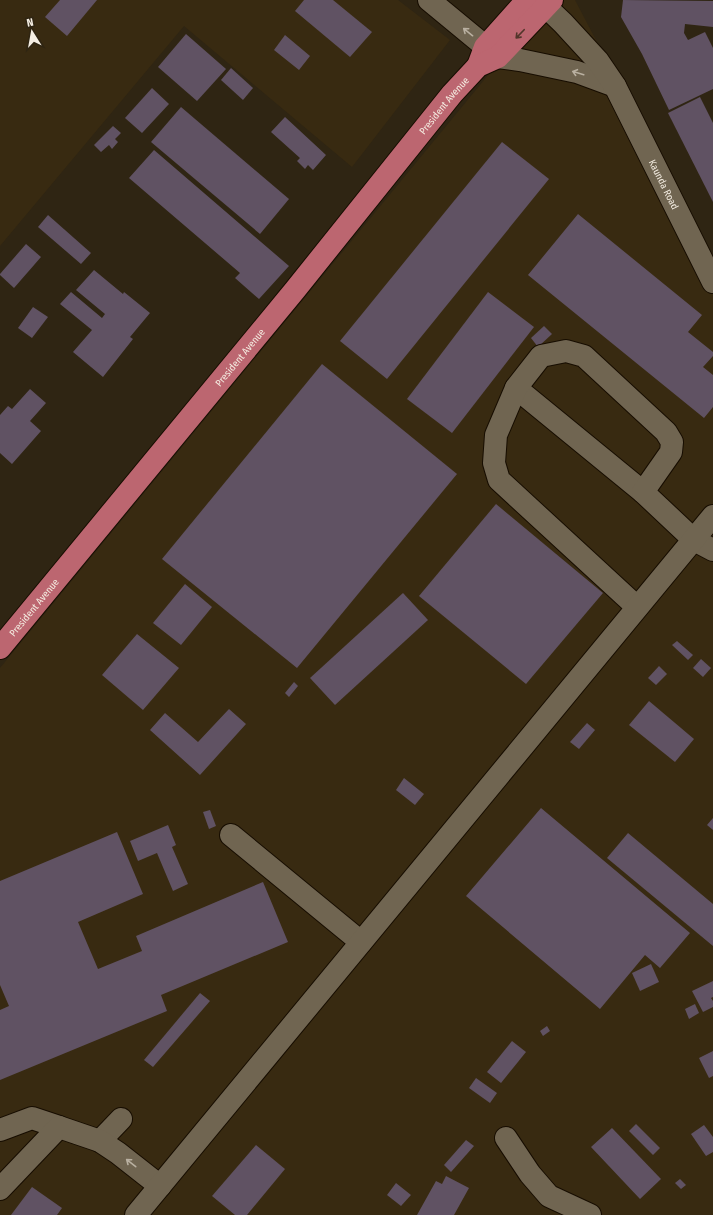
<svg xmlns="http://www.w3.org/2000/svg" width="713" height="1215" font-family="'Fira Sans Condensed',sans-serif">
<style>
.built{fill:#382a11}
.building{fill:#605263}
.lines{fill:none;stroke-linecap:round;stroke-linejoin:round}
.minor-casing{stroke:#170d00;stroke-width:24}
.major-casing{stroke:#170d00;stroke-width:24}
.minor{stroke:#706551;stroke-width:22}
.major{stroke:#bc6670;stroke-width:22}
.oneway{stroke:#b9b0a1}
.oneway2{stroke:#52352a}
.labels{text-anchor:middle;stroke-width:3;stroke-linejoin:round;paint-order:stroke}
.street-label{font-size:10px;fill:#f5eee3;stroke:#2f2513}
</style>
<rect width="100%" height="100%" fill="#2f2513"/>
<!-- built -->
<g class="built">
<path d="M0,0h398l52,40 -98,127 -168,-141 -184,220z"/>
<path d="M550,0h25l138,264v951h-713v-547z"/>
</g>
<!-- building -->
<g class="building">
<path d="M60,0h37l-30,36 -22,-19z"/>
<path d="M304,0h29l39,32 -22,25 -55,-46z"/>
<path d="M623,0l90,1v26l-28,-3 -1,9 4,7 17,-8 8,16v41l-44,21 -27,-56 -21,-37z"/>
<path d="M186,34l40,35 -29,32 -39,-34z"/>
<path d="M285,35l25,21 -11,14 -25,-20z"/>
<path d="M231,68l22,20 -10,12 -22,-20z"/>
<path d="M152,88l17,16 -27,29 -17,-15z"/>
<path d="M700,97l13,26v79l-45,-89z"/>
<path d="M181,107l108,92 -29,35 -109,-92z"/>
<path d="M285,117l41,38 -13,15 -5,-5 -3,4 -8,-8 3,-3 -29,-26z"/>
<path d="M113,126l8,7 -6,6 3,3 -6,7 -3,-4 -8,7 -7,-7z"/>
<path d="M502,142l47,37 -162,200 -47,-38z"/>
<path d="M154,150l135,116 -30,33 -24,-21 5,-5 -111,-95z"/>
<path d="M578,214l124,101 -14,17 25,20v4l-10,11 10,8v32l-9,11 -176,-143z"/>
<path d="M48,215l43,38 -10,11 -43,-37z"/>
<path d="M26,244l15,13 -27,31 -14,-13v-1z"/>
<path d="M94,270l29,24 1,-2 26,21 -20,24 3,2 -30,38 -30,-25 19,-22 -32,-26 11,-12 31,26 3,-4 -29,-24z"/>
<path d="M488,292l46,35 -82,106 -45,-34z"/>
<path d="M33,307l15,10 -16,21 -14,-10z"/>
<path d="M544,326l8,8 -14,13 -7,-9z"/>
<path d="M322,364l135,110 -160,194 -135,-109z"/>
<path d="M30,389l16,14 -16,18 11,10 -29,33 -12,-11v-38l8,-9 4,3z"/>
<path d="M496,504l107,89 -77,91 -107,-88z"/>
<path d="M185,584l27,23 -31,38 -28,-22z"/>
<path d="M403,593l25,27 -93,85 -25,-27z"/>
<path d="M137,634l42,34 -36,42 -41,-35z"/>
<path d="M677,641l16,14 -5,5 -16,-15z"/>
<path d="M701,659l10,9 -8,9 -10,-9z"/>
<path d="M659,666l8,8 -11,11 -8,-7z"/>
<path d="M294,682l4,4 -9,11 -4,-4z"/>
<path d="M649,701l45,38 -19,23 -46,-37z"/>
<path d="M229,709l17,15 -46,51 -50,-45 15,-17 33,29z"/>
<path d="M587,723l8,7 -16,19 -9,-7z"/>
<path d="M404,778l20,16 -9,11 -19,-15z"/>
<path d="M541,808l149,125 -30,35 -15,-13 -45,54 -134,-113z"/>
<path d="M210,810l6,16 -7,3 -6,-17z"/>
<path d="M713,818v12l-6,-5z"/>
<path d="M168,825l8,20 -4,2 16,37 -15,7 -16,-38 -19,8 -8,-20z"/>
<path d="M117,832l26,62 -65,28 20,47 44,-18 -6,-15 127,-54 25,60 -127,53 6,16 -167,69v-70l9,-4 -9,-21v-104z"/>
<path d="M628,833l85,71v42l-106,-88z"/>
<path d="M651,964l8,18 -19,9 -8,-18z"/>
<path d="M713,981v16l-2,1 2,3v6l-10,5 -11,-21z"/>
<path d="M200,993l10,8 -57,66 -9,-7z"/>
<path d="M695,1004l4,9 -10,6 -4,-10z"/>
<path d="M547,1026l3,5 -7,5 -3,-5z"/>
<path d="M512,1041l14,11 -25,31 -14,-11z"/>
<path d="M713,1051v25l-4,2 -10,-20z"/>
<path d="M476,1078l21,15 -7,10 -21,-15z"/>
<path d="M636,1124l24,24 -7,7 -24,-24z"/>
<path d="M704,1125l9,12v15l-7,4 -15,-22z"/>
<path d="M612,1128l49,51 -21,20 -49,-52z"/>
<path d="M466,1140l8,6 -23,26 -7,-7z"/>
<path d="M256,1145l29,24 -38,46h-12l-23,-19z"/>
<path d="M446,1176l23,12 -15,27h-37l19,-34 6,3z"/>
<path d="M680,1179l6,6 -5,4 -6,-6z"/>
<path d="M396,1183l15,12 -10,11 -14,-11z"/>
<path d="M32,1187l30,21 -5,7h-46z"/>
</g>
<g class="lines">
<defs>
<g id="minor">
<path d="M429,0l69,57 22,3 57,12 38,14"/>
<path id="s1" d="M539,0l24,23 35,38 17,25 98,196"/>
<path d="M516,388l127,104"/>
<path d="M637,607l-138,-127 -5,-17 2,-28 20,-47 25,-32 25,-5 18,5 82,76 6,10 -1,10 -28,40 51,48 19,10"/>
<path d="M231,835l130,107"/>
<path d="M0,1130l32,-12 27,9"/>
<path d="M506,1138l24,36 19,22 41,19"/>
<path d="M100,1141l21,-22"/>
<path d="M0,1189l59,-62 41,14 18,12 42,33"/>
<path d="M136,1215l577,-699"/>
</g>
<g id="major">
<path d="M478,66l7,-19 42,-47"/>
<path id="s2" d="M0,648l295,-358 157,-196 26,-28 20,-9 54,-57"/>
</g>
</defs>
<!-- minor casing -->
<use href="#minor" class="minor-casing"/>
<!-- major casing -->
<use href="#major" class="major-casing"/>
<!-- minor -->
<use href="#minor" class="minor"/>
<!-- major -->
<use href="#major" class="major"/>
</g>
<!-- one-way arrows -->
<defs><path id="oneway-shaft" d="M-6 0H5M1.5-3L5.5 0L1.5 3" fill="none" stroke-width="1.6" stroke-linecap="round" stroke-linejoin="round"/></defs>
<g class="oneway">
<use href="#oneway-shaft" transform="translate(468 32) rotate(-141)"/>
<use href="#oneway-shaft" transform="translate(578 73) rotate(-163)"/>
<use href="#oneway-shaft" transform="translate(131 1163) rotate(-142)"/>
</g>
<use class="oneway2" href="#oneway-shaft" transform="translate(520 34) rotate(134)"/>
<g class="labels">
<!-- street labels -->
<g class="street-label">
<text dy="4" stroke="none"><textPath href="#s2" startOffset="701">President Avenue</textPath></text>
<text dy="4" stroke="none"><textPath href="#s1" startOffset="225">Kaunda Road</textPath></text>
<text dy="4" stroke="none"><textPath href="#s2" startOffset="377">President Avenue</textPath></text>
<text dy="4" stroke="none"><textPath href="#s2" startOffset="53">President Avenue</textPath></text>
</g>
</g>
<!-- north arrow -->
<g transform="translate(32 32) rotate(349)" stroke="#2f2513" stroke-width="3" paint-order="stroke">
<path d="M0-3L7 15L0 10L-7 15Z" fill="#f5eee3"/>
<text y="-6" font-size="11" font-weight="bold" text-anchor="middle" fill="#f5eee3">N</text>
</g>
</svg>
